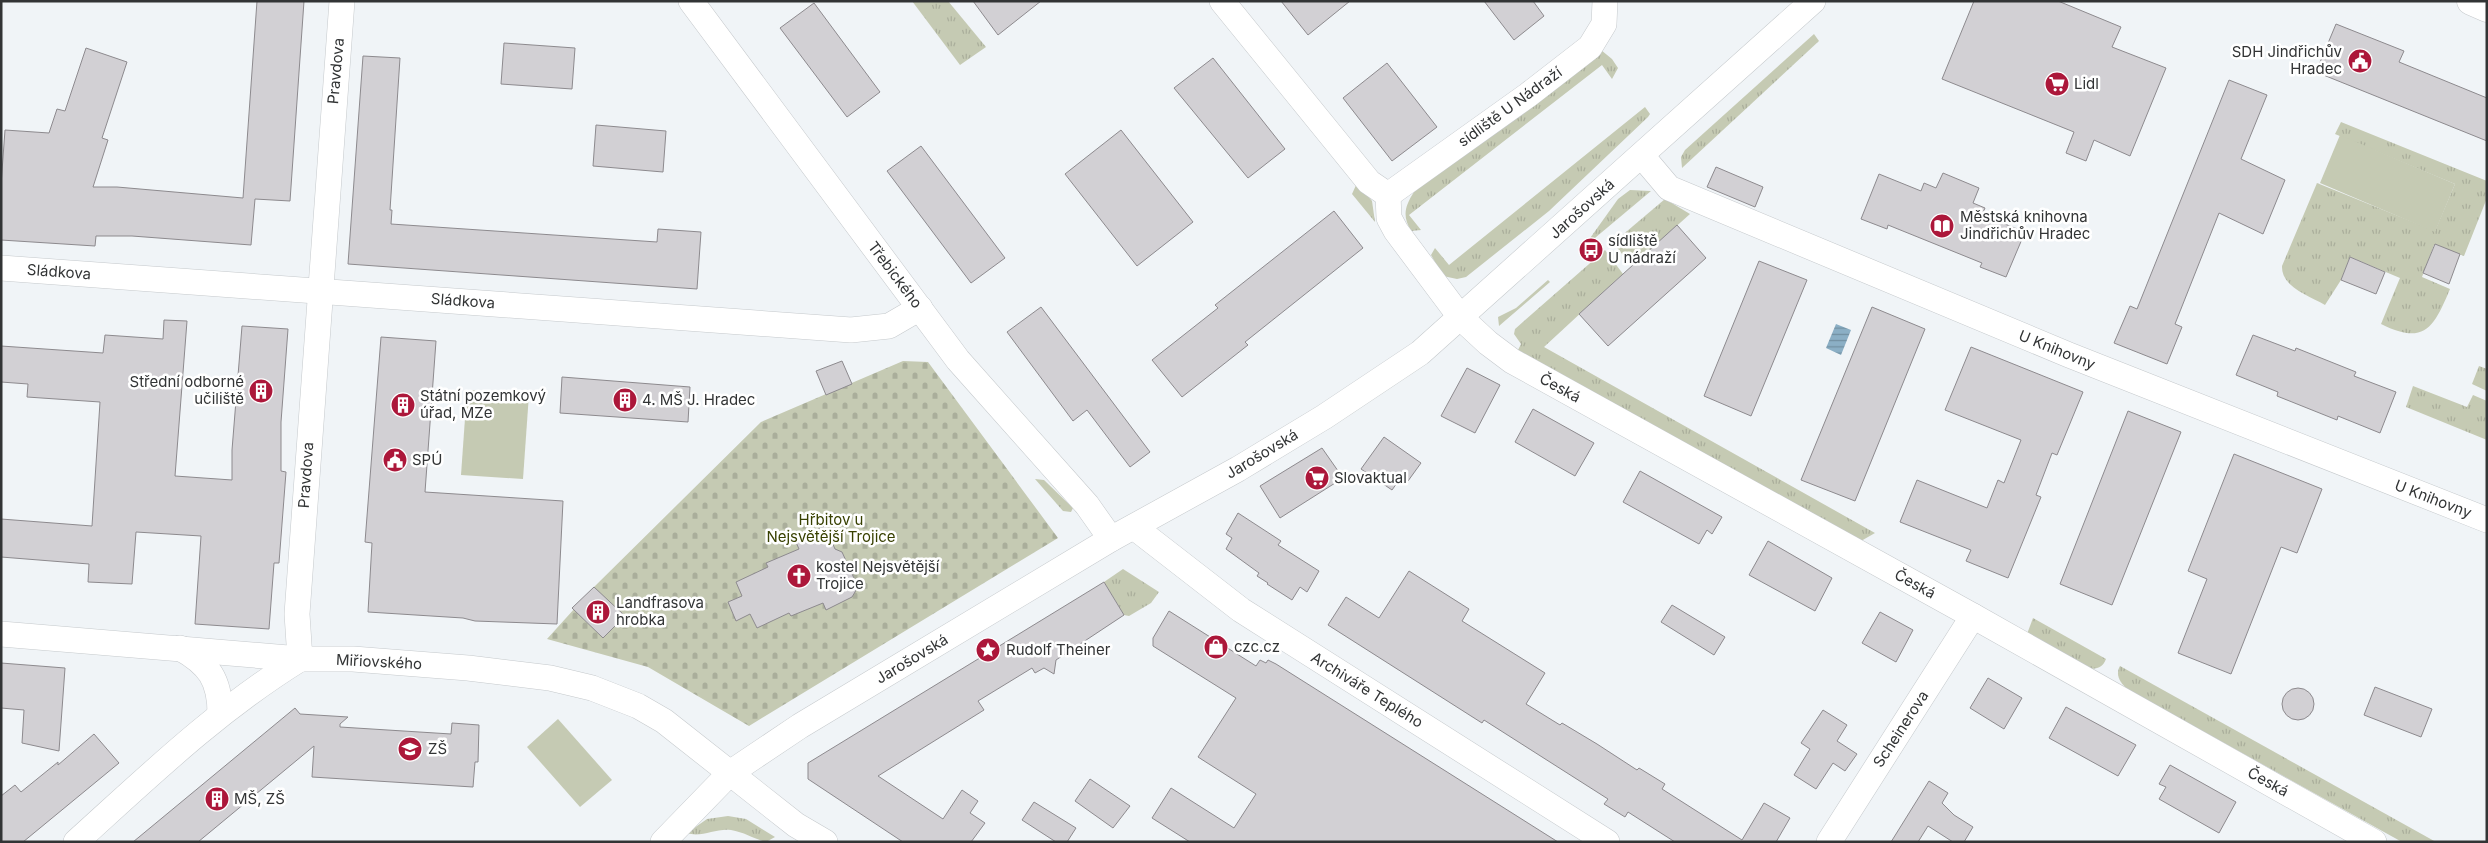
<svg xmlns="http://www.w3.org/2000/svg" width="2488" height="843" font-family="Inter,sans-serif">
<style>
.grass{fill:url(#grass-tufts)}
.cemetery{fill:url(#cemetery-stones)}
.green{fill:#c5cab3}
.water{fill:url(#water-rules)}
.building{fill:#d2d0d4;stroke:#8d8a8e}
.lines{fill:none;stroke-linecap:round;stroke-linejoin:round}
.minor-casing{stroke:#c5c9cc;stroke-width:26}
.primary-casing{stroke:#c5c9cc;stroke-width:29}
.minor{stroke:#fff;stroke-width:25}
.primary{stroke:#fff;stroke-width:28}
.labels{text-anchor:middle;stroke-width:5;stroke-linejoin:round;paint-order:stroke}
.poi-label{font-size:15px;fill:#323435;stroke:#fff;text-anchor:start}
.street-label{font-size:15px;fill:#323435;stroke:#fff}
.park-label{font-size:15px;fill:#384001;stroke:#fff}
</style>
<defs>
<pattern id="grass-tufts" width="24" height="20" patternUnits="userSpaceOnUse" patternTransform="scale(1.25)"><rect width="24" height="20" fill="#c5cab3"/><path d="M3 7l-1-3M5 7V3M7 7l1-3M15 17l-1-3M17 17v-4M19 17l1-3" fill="none" stroke="#aaae9b"/></pattern>
<pattern id="cemetery-stones" width="16" height="16" patternUnits="userSpaceOnUse" patternTransform="scale(1.25)"><rect width="16" height="16" fill="#c5cab3"/><path d="M2 7V4a2 2 0 0 1 4 0v3zM10 15v-3a2 2 0 0 1 4 0v3z" fill="#aaae9b"/></pattern>
<pattern id="water-rules" width="6" height="5" patternUnits="userSpaceOnUse" patternTransform="scale(1.25)"><rect width="6" height="5" fill="#8bafc5"/><path d="M0 2.5h6" fill="none" stroke="#728fa1"/></pattern>
</defs>
<rect width="100%" height="100%" fill="#f0f4f7"/>
<!-- grass -->
<g class="grass">
<path d="M912,1h36l38,46 -26,18z"/>
<path d="M1814,34l5,7 -137,127 -1,-11 4,-7z"/>
<path d="M1601,50l11,9 6,9 -6,11 -10,-14 -193,150 12,15 -10,1c-9,-15 -6,-25 3,-39l174,-137z"/>
<path d="M1645,107l5,7 -2,3 -99,94 -83,66 -9,2 -14,-3 -12,-21 4,-7 14,17z"/>
<path d="M2341,122l146,59v17l-23,58 -30,-11 -12,32 28,12c-16,38 -25,57 -69,35l19,-46 -50,-21 -9,23 -16,25c-16,-9 -44,-18 -43,-39l35,-83 118,48 20,-47 -120,-50z"/>
<path d="M1357,183l15,18 3,21 -23,-28z"/>
<path d="M1630,190l21,1 -68,57 35,-49z"/>
<path d="M1665,199l25,15 -58,52 -19,-23z"/>
<path d="M1605,250l18,24 -79,73 331,186 -14,8 -343,-191 3,-6 -7,-10 1,-5z"/>
<path d="M1548,280l2,2 -51,44 -1,-9 18,-9z"/>
<path d="M2479,366l8,3v22l-15,-7z"/>
<path d="M2413,386l54,21 6,-12 14,6v39l-81,-33z"/>
<path d="M1035,479l9,1 29,28 -2,4 -8,-1z"/>
<path d="M1123,569l36,23 -8,11 -22,13 -5,-1 -20,-33z"/>
<path d="M2033,618l73,41c-3,7 -6,9 -14,10l-65,-35z"/>
<path d="M2120,666l316,176h-34l-275,-153c-7,-7 -12,-14 -7,-23z"/>
<path d="M728,816l18,3 29,18 -9,5c-12,-3 -22,-10 -35,-12 -15,-2 -30,8 -44,3l20,-14z"/>
</g>
<!-- cemetery -->
<path class="cemetery" d="M903,361l25,1 130,176 -309,188 -101,-59 -101,-28 47,-52 167,-165z"/>
<!-- green -->
<g class="green">
<path d="M2340,135l115,49 -20,48 -115,-49z"/>
<path d="M467,390l62,4 -6,85 -62,-4z"/>
<path d="M558,719l54,61 -32,27 -53,-60z"/>
</g>
<!-- water -->
<path class="water" d="M1836,324l15,6 -10,25 -15,-7z"/>
<!-- building -->
<g class="building">
<path d="M257,1h47l-14,200 -35,-2 -4,46 -119,-9h-36l-1,10 -94,-6v-55l4,-55 44,3 8,-24 8,2 21,-63 41,14 -25,76 6,2 -15,47h24l126,11z"/>
<path d="M973,1h68l-43,34z"/>
<path d="M1281,1h69l-42,34z"/>
<path d="M1484,1h49l11,15 -30,24z"/>
<path d="M1974,1h84l63,26 -9,20 54,21 -36,88 -36,-16 -8,21 -20,-8 8,-21 -132,-53z"/>
<path d="M814,3l66,89 -33,25 -67,-89z"/>
<path d="M2336,24l68,27 -5,11 88,36v43l-171,-69z"/>
<path d="M504,43l71,5 -3,41 -71,-5z"/>
<path d="M363,56l37,2 -10,152h2l-1,14 266,18 1,-13 43,3 -4,57 -349,-25z"/>
<path d="M1213,58l72,91 -37,29 -74,-90z"/>
<path d="M1387,63l50,64 -45,34 -49,-63z"/>
<path d="M2229,80l38,15 -26,64 44,21 -22,54 -44,-21 -44,111 7,3 -15,37 -53,-21 16,-37 7,3z"/>
<path d="M596,125l70,6 -3,41 -70,-6z"/>
<path d="M1121,130l72,92 -56,44 -72,-92z"/>
<path d="M921,146l84,112 -34,25 -84,-112z"/>
<path d="M1716,167l47,20 -8,20 -48,-20z"/>
<path d="M1943,173l36,15 -6,15 12,5 -3,7 43,17 -19,45 -26,-10 2,-4 -94,-38 -1,4 -26,-10 18,-45 42,17 3,-8 12,5z"/>
<path d="M1334,211l29,37 -118,94 3,3 -66,52 -30,-37 66,-52 -3,-3z"/>
<path d="M1677,225l29,33 -98,88 -29,-32z"/>
<path d="M2435,244l25,10 -11,30 -26,-11z"/>
<path d="M2350,257l35,15 -9,22 -35,-14z"/>
<path d="M1759,261l48,19 -56,136 -47,-20z"/>
<path d="M1041,307l109,145 -20,15 -43,-57 -14,11 -66,-89z"/>
<path d="M1872,307l53,22 -70,172 -54,-21z"/>
<path d="M164,320l23,1 -12,155 57,4v-30l10,-124 46,3 -7,93v49l5,1 -7,91h-5l-5,66 -74,-5 6,-88 -65,-4 -4,52 -44,-2 1,-18 -88,-7v-38l91,7 8,-124 -73,-5 1,-13 -27,-2v-36l102,7 2,-18 58,4z"/>
<path d="M2253,335l42,16 1,-3 60,24 -2,4 42,16 -16,41 -42,-17 -1,4 -60,-24 1,-4 -42,-17z"/>
<path d="M381,337l55,4 -11,151 138,9 -6,123 -82,-3 -12,-3 -95,-6 4,-69 -7,-1z"/>
<path d="M1971,347l112,45 -26,63 -5,-2 -16,42 5,2 -33,81 -42,-17 5,-11 -71,-28 17,-42 70,28 11,-28 6,3 17,-43 -76,-30z"/>
<path d="M842,361l10,23 -26,11 -10,-24z"/>
<path d="M1467,368l33,17 -25,48 -34,-17z"/>
<path d="M562,377l128,10 -2,35 -128,-9z"/>
<path d="M1533,409l61,34 -19,33 -60,-34z"/>
<path d="M2128,411l53,21 -69,173 -52,-21z"/>
<path d="M1384,437l37,26 -13,18 -6,-5 -10,14 -31,-21z"/>
<path d="M1322,448l21,30 -63,40 -20,-32z"/>
<path d="M2234,454l88,35 -25,64 -16,-6 -50,127 -53,-21 29,-74 -19,-8z"/>
<path d="M1640,471l82,46 -10,17 -5,-4 -8,14 -76,-42z"/>
<path d="M1238,513l43,28 -3,4 41,26 -12,21 -7,-5 -8,13 -25,-16 1,-1 -11,-7 2,-3 -33,-24 6,-11 -6,-4z"/>
<path d="M825,526l10,23 7,3 16,35 -6,10 -26,13 -3,-7 -32,13 -2,-3 -32,15 -7,-14 -14,7 -8,-19 14,-6 -6,-14 32,-15 -2,-4 33,-14 -4,-9z"/>
<path d="M1768,541l64,37 -17,33 -66,-36z"/>
<path d="M1409,571l60,38 -7,12 83,52 -19,31 34,21 2,-2 35,21 40,26 2,-2 26,16 -3,5 80,51 22,-37 26,15 -14,24h-101l-47,-30 -3,5 -21,-13 4,-5 -124,-79 -2,3 -154,-98 18,-28 33,21z"/>
<path d="M1104,582l20,33 -68,45 -2,14 -10,-6 -9,5 -3,-5 -54,33 6,9 -106,66 65,43 19,-29 16,11 -8,12 15,10 -14,19h-68l-95,-63v-16z"/>
<path d="M594,587l31,29 -22,22 -31,-30z"/>
<path d="M1672,605l53,32 -11,18 -53,-33z"/>
<path d="M1169,611l87,55 4,-6 6,3 2,-3 8,4 282,178h-368l-38,-24 19,-30 63,40 22,-34 -58,-37 38,-59 -83,-52v-8z"/>
<path d="M1880,612l33,18 -17,32 -34,-19z"/>
<path d="M1,663l64,5 -6,83 -37,-8 2,-33 -23,-2z"/>
<path d="M1988,678l34,20 -18,31 -34,-21z"/>
<path d="M2375,687l57,22 -11,28 -57,-22z"/>
<circle cx="2298" cy="704" r="16"/>
<path d="M2066,707l70,38 -18,31 -69,-38z"/>
<path d="M295,708l5,6 48,3 -8,7v3l111,7 1,-11 27,2 -1,37h-3l-2,25 -161,-10 2,-31 -116,96h-65z"/>
<path d="M1823,710l24,15 -10,16 20,13 -12,17 -12,-8 -17,26 -22,-14 16,-26 -9,-6z"/>
<path d="M94,734l25,29 -96,79h-22v-46l14,-11 6,7 37,-30v3z"/>
<path d="M2170,765l66,37 -17,31 -60,-34 7,-12 -7,-3z"/>
<path d="M1090,779l40,27 -17,22 -38,-27z"/>
<path d="M1929,781l19,12 -6,10 12,12 19,12 -9,15h-11l-25,-16 -10,16h-27z"/>
<path d="M1034,802l42,26 -9,14h-11l-34,-22z"/>
</g>
<g class="lines">
<defs>
<g id="minor">
<path d="M691,1l267,359 129,145 24,34"/>
<path d="M1222,1l147,181 19,13"/>
<path d="M1642,156l27,32 400,167 418,165"/>
<path d="M1388,195l1,23 7,13 65,87 27,25 24,18 461,255 401,226"/>
<path d="M1388,195l140,-100 62,-48 14,-23 1,-23"/>
<path d="M1,268l850,62 38,-4 31,-18"/>
<path d="M1134,527l107,83 366,232"/>
<path d="M1,634l299,25h53l115,9 82,10 42,10 46,18 26,15 132,104 29,17"/>
<path d="M180,648c29,16 40,32 40,66"/>
<path d="M300,659l-3,-45 45,-613"/>
<path d="M76,842c73,-66 140,-131 224,-183"/>
<path d="M663,842l67,-69 70,-47 311,-187 127,-70 86,-52 96,-64 393,-352"/>
<path d="M1829,842l144,-226"/>
</g>
<path id="primary" d="M2471,1l16,7"/>
</defs>
<!-- minor casing -->
<use href="#minor" class="minor-casing"/>
<!-- primary casing -->
<use href="#primary" class="primary-casing"/>
<!-- minor -->
<use href="#minor" class="minor"/>
<!-- primary -->
<use href="#primary" class="primary"/>
</g>
<!-- icons -->
<defs>
<symbol id="civic-disc" viewBox="-11 -11 22 22"><circle r="9.5" fill="#ac173a" stroke="#fff"/><path d="M-.6-6.5H3V-4.5H.6V-3L4-1V1h2V6H-6V1h2V-1L-.6-3ZM-1.2 2.5V6h2.4V2.5Z" fill="#fff"/></symbol>
<symbol id="supermarket-disc" viewBox="-11 -11 22 22"><circle r="9.5" fill="#ac173a" stroke="#fff"/><path d="M-6-5.5h2.5l.6 2H6L4.5 2H-2.5L-4.4-4H-6ZM-1.5 3.2a1.3 1.3 0 1 0 .1 0ZM3 3.2a1.3 1.3 0 1 0 .1 0Z" fill="#fff"/></symbol>
<symbol id="library-disc" viewBox="-11 -11 22 22"><circle r="9.5" fill="#ac173a" stroke="#fff"/><path d="M-6-4Q-3-5.5-.7-3.5V5Q-3 3-6 4ZM6-4Q3-5.5 .7-3.5V5Q3 3 6 4Z" fill="#fff"/></symbol>
<symbol id="bus-disc" viewBox="-11 -11 22 22"><circle r="9.5" fill="#ac173a" stroke="#fff"/><path d="M-5-6H5V4H4V6H2V4H-2V6H-4V4H-5ZM-3.5-4V0h7V-4ZM-3.5 1.2v1.5H-2V1.2ZM2 1.2v1.5H3.5V1.2Z" fill="#fff"/></symbol>
<symbol id="building-disc" viewBox="-11 -11 22 22"><circle r="9.5" fill="#ac173a" stroke="#fff"/><path d="M-4-6H4V6H1V3H-1V6H-4ZM-2.5-4.3h1.7v1.8h-1.7ZM.8-4.3h1.7v1.8H.8ZM-2.5-1h1.7V.8h-1.7ZM.8-1h1.7V.8H.8Z" fill="#fff"/></symbol>
<symbol id="church-disc" viewBox="-11 -11 22 22"><circle r="9.5" fill="#ac173a" stroke="#fff"/><path d="M-1.2-6h2.4v3.5h3.3v2.4h-3.3V6h-2.4V-.1h-3.3v-2.4h3.3Z" fill="#fff"/></symbol>
<symbol id="shop-disc" viewBox="-11 -11 22 22"><circle r="9.5" fill="#ac173a" stroke="#fff"/><path d="M-5-2.5h2.3a2.7 3.5 0 0 1 5.4 0H5L5.5 6h-11ZM-1.5-2.5h3a1.5 2.3 0 0 0-3 0Z" fill="#fff"/></symbol>
<symbol id="sight-disc" viewBox="-11 -11 22 22"><circle r="9.5" fill="#ac173a" stroke="#fff"/><path d="M0-6L1.8-2.2L6-1.7L2.9 1.2L3.7 5.4L0 3.3L-3.7 5.4L-2.9 1.2L-6-1.7L-1.8-2.2Z" fill="#fff"/></symbol>
<symbol id="school-disc" viewBox="-11 -11 22 22"><circle r="9.5" fill="#ac173a" stroke="#fff"/><path d="M0-5L7-2L0 1L-7-2ZM-4 1L0 2.5L4 1V4Q0 6-4 4Z" fill="#fff"/></symbol>
</defs>
<g fill-rule="evenodd">
<use href="#civic-disc" x="2346" y="47" width="28" height="28"/>
<use href="#supermarket-disc" x="2043" y="70" width="28" height="28"/>
<use href="#library-disc" x="1928" y="212" width="28" height="28"/>
<use href="#bus-disc" x="1577" y="236" width="28" height="28"/>
<use href="#building-disc" x="247" y="377" width="28" height="28"/>
<use href="#building-disc" x="611" y="386" width="28" height="28"/>
<use href="#building-disc" x="389" y="391" width="28" height="28"/>
<use href="#civic-disc" x="381" y="446" width="28" height="28"/>
<use href="#supermarket-disc" x="1303" y="464" width="28" height="28"/>
<use href="#church-disc" x="785" y="562" width="28" height="28"/>
<use href="#building-disc" x="584" y="598" width="28" height="28"/>
<use href="#shop-disc" x="1202" y="633" width="28" height="28"/>
<use href="#sight-disc" x="974" y="636" width="28" height="28"/>
<use href="#school-disc" x="396" y="735" width="28" height="28"/>
<use href="#building-disc" x="203" y="785" width="28" height="28"/>
</g>
<g class="labels">
<!-- poi labels -->
<g class="poi-label">
<text x="2342" y="57" text-anchor="end">SDH Jindřichův<tspan x="2342" dy="17">Hradec</tspan></text>
<text x="2074" y="89">Lidl</text>
<text x="1960" y="222">Městská knihovna<tspan x="1960" dy="17">Jindřichův Hradec</tspan></text>
<text x="1608" y="246">sídliště<tspan x="1608" dy="17">U nádraží</tspan></text>
<text x="244" y="387" text-anchor="end">Střední odborné<tspan x="244" dy="17">učiliště</tspan></text>
<text x="420" y="401">Státní pozemkový<tspan x="420" dy="17">úřad, MZe</tspan></text>
<text x="642" y="405">4. MŠ J. Hradec</text>
<text x="412" y="465">SPÚ</text>
<text x="1334" y="483">Slovaktual</text>
<text x="816" y="572">kostel Nejsvětější<tspan x="816" dy="17">Trojice</tspan></text>
<text x="616" y="608">Landfrasova<tspan x="616" dy="17">hrobka</tspan></text>
<text x="1234" y="652">czc.cz</text>
<text x="1006" y="655">Rudolf Theiner</text>
<text x="428" y="754">ZŠ</text>
<text x="234" y="804">MŠ, ZŠ</text>
</g>
<!-- street labels -->
<g class="street-label">
<text transform="translate(336 71) rotate(-85)" y="5">Pravdova</text>
<text transform="translate(1510 107) rotate(-36)" y="5">sídliště U Nádraží</text>
<text transform="translate(1582 209) rotate(-42)" y="5">Jarošovská</text>
<text transform="translate(59 272) rotate(4)" y="5">Sládkova</text>
<text transform="translate(895 275) rotate(53)" y="5">Třebického</text>
<text transform="translate(463 301) rotate(4)" y="5">Sládkova</text>
<text transform="translate(2057 350) rotate(22)" y="5">U Knihovny</text>
<text transform="translate(1560 388) rotate(29)" y="5">Česká</text>
<text transform="translate(1262 454) rotate(-31)" y="5">Jarošovská</text>
<text transform="translate(306 475) rotate(-86)" y="5">Pravdova</text>
<text transform="translate(2433 499) rotate(21)" y="5">U Knihovny</text>
<text transform="translate(1915 584) rotate(29)" y="5">Česká</text>
<text transform="translate(912 659) rotate(-31)" y="5">Jarošovská</text>
<text transform="translate(379 662) rotate(3)" y="5">Miřiovského</text>
<text transform="translate(1367 690) rotate(32)" y="5">Archiváře Teplého</text>
<text transform="translate(1901 729) rotate(-57)" y="5">Scheinerova</text>
<text transform="translate(2268 782) rotate(29)" y="5">Česká</text>
</g>
<!-- park labels -->
<g class="park-label">
<text x="831" y="525">Hřbitov u<tspan x="831" dy="17">Nejsvětější Trojice</tspan></text>
</g>
</g>
<!-- border -->
<rect width="2488" height="843" fill="none" stroke="#323435" stroke-width="5"/>
</svg>
